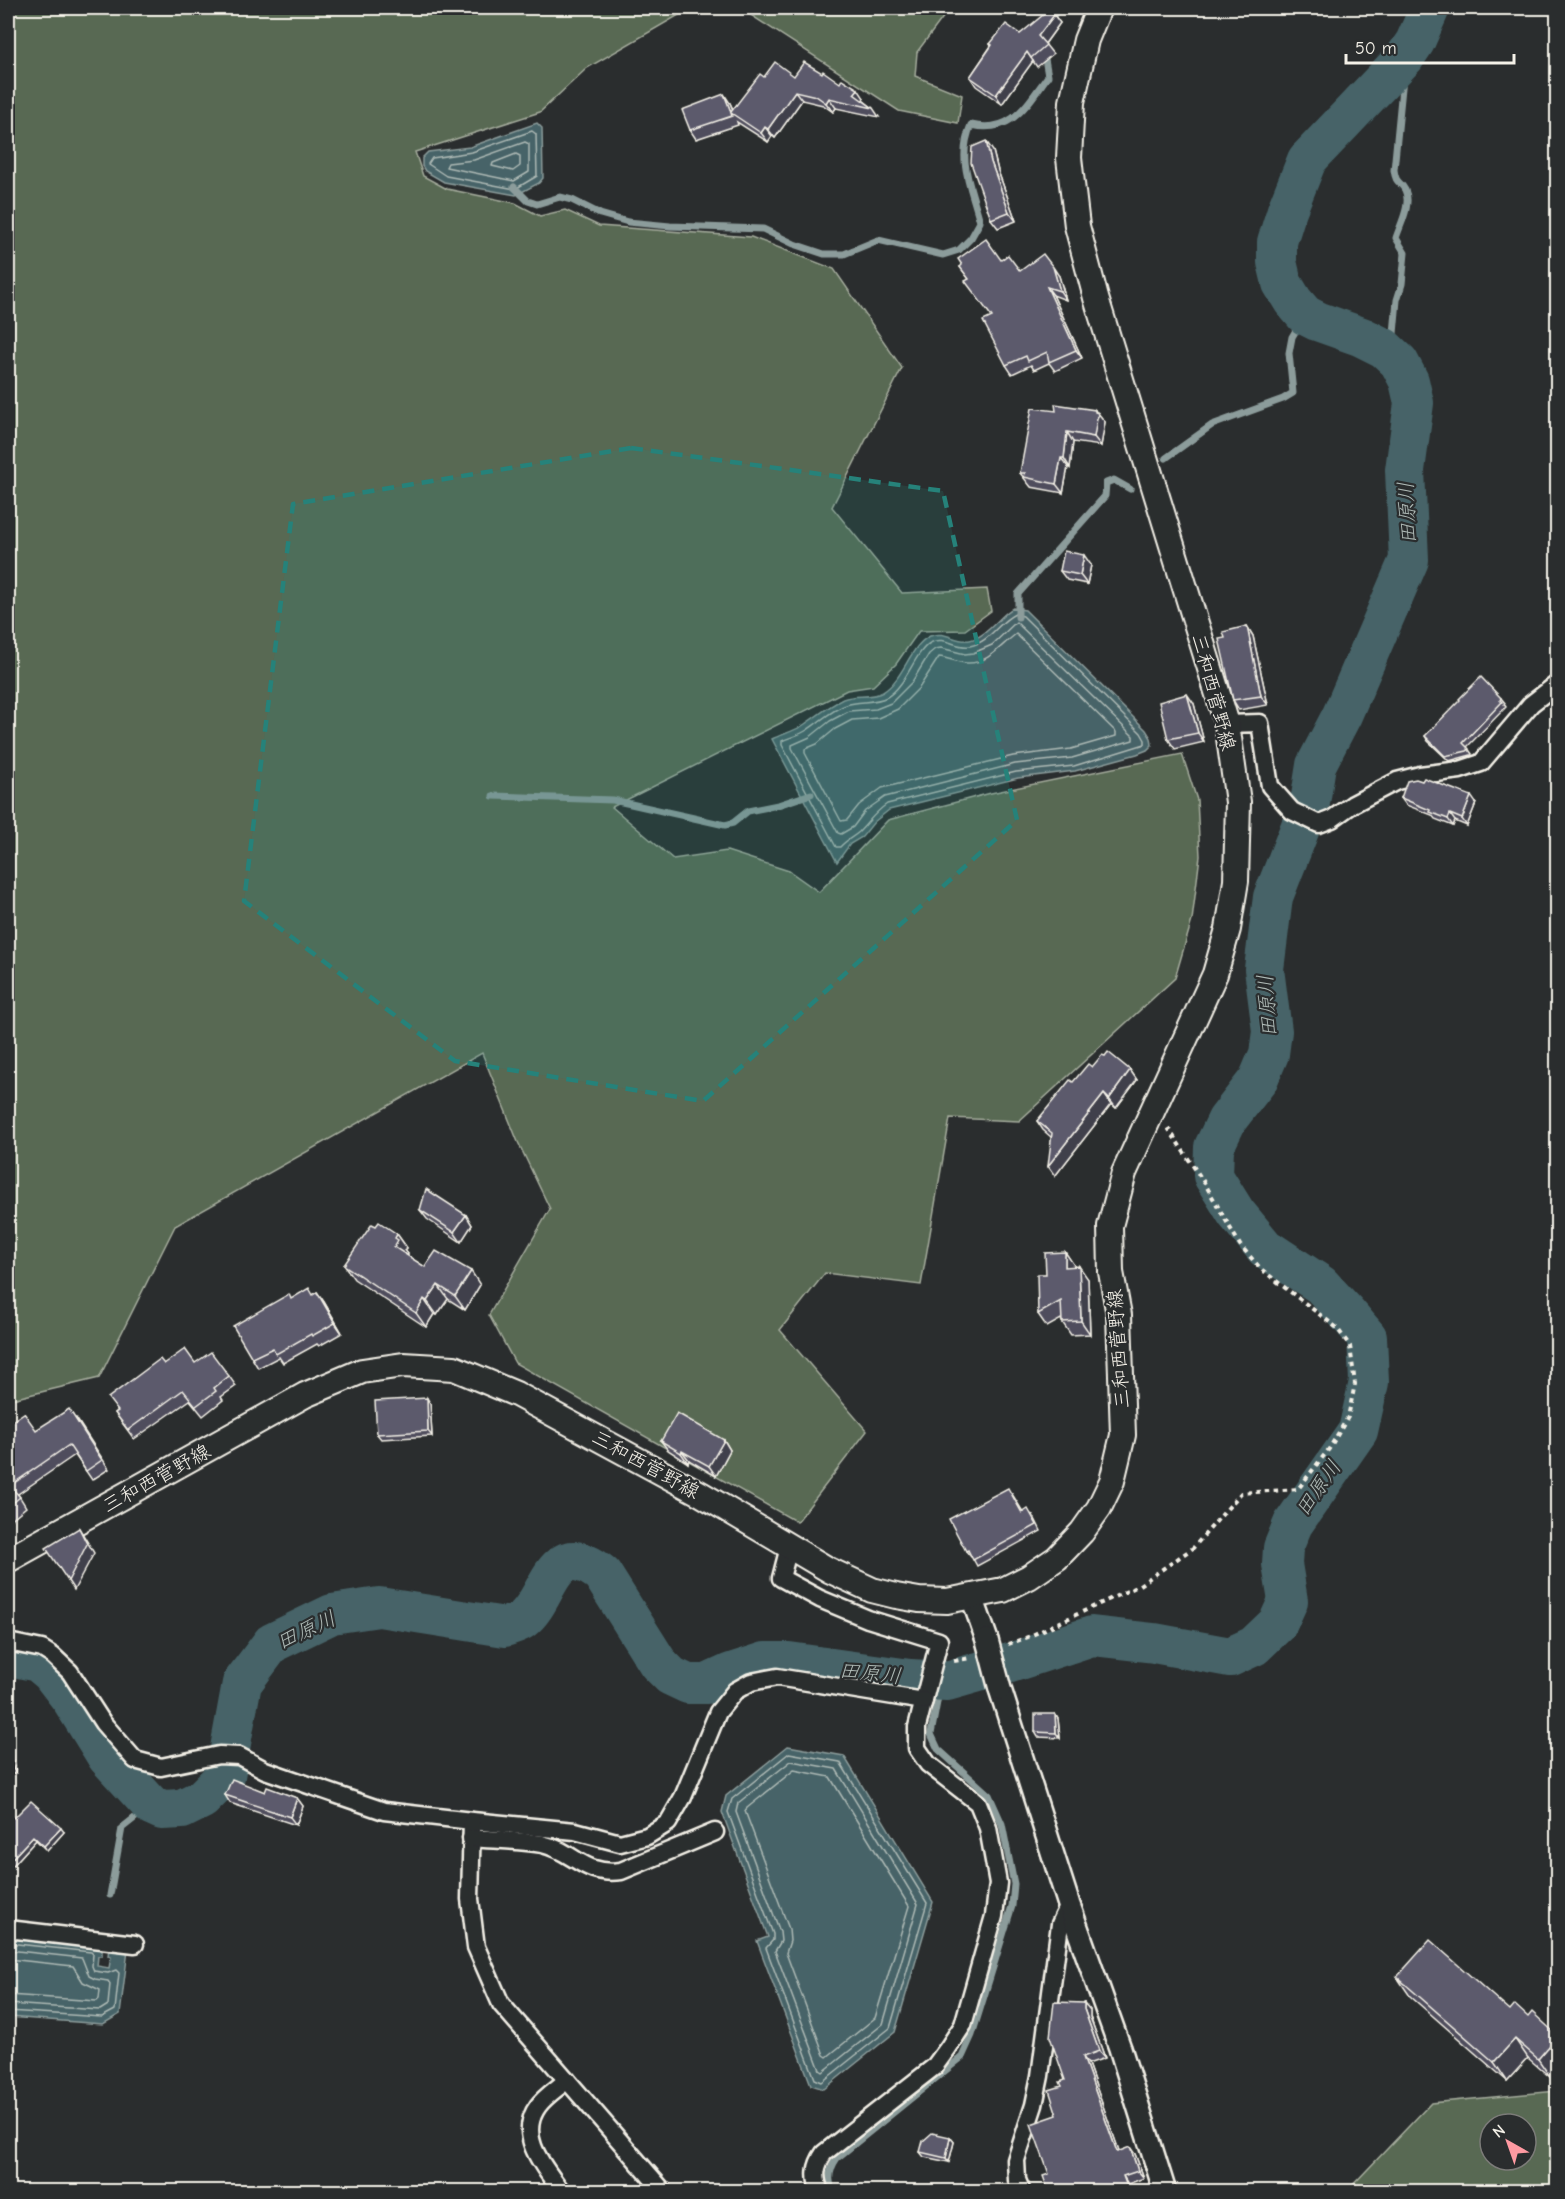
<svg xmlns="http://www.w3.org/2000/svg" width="1565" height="2199" font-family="'Comic Neue','Klee One',sans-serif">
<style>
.green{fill:#586953;stroke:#a6ad9e;stroke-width:1.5;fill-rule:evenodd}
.water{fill:#466468;stroke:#8c9c9b;stroke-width:1.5}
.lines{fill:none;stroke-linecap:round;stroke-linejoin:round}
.shore{stroke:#aeb9b5;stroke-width:1.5}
.stream{stroke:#8c9c9b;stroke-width:7}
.river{stroke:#466468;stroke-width:40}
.minor-casing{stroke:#f4f1e8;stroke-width:21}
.tertiary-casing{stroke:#f4f1e8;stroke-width:26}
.secondary-casing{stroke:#f4f1e8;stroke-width:28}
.path{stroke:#f4f1e8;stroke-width:4;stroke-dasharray:4.5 4.5;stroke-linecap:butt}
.minor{stroke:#2a2d2e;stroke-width:16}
.tertiary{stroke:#2a2d2e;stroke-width:21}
.secondary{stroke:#2a2d2e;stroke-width:24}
.tertiary-bridge-casing{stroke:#f4f1e8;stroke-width:26;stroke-linecap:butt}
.tertiary-bridge{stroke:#2a2d2e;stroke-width:21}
.wall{fill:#4f4d5d;stroke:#f4f1e8;stroke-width:1.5}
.shaded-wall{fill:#403f4c;stroke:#f4f1e8;stroke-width:1.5}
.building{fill:#5c5a6c;stroke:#f4f1e8;stroke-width:1.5}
.marked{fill:#26827a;fill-opacity:0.2;stroke:#26827a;stroke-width:4.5;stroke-dasharray:12 8;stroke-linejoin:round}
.labels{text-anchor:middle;stroke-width:4.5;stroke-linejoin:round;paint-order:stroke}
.street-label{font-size:20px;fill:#f4f1e8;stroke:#2a2d2e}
.water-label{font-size:21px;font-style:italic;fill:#aeb9b5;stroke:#2a2d2e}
</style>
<rect width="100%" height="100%" fill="#2a2d2e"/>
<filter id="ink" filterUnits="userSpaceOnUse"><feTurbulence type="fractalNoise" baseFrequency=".0167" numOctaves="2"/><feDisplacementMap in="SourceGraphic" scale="12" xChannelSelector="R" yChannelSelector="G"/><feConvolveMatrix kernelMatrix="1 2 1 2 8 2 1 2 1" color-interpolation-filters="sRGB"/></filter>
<g filter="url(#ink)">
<!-- green -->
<g class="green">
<path d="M8,8h683l-104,60 -47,44 -125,40 8,24 24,13 68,14 25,13 25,-6 34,16 152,11 83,32 68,99 -70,139 70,86 85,-4 4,22 -26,19 -46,1 -23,33 -23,22 -26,4 -235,117 61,52 54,-8 62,20 30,21 69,-72 103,-27 191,-39 15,46 3,56 -8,64 -17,58 -156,143 -69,-3 -29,167 -96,-12 -45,57 87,101 -70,91 -282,-159 -26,-48 61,-106 -32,-67 -36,-89 -307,173 -76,152 -91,22z"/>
<path d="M740,8h210l-33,44 -2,24 47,19 -4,28 -59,-12z"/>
<path d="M1557,2091v100h-210l84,-88zM1490,2124h36v36h-36z"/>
</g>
<!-- water -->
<g class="water">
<path d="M537,123l5,5 1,50 -4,5 -23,12 -72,-13 -19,-11 -3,-5v-8l6,-6 42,-5z"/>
<path d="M1013,608l12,2 121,120 5,8 1,7 -5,5 -10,4 -62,17 -57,7 -129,32 -15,12 -12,15 -12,7 -13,18 -65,-123c10,-5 24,-8 33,-15 13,-9 24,-18 38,-25 13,-5 28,0 40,-7 21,-13 27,-47 47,-56 15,-6 26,7 40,4 18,-4 28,-23 43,-32z"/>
<path d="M788,1746l56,10 89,146 -38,130 -71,57 -13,-4 -54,-144 11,-4 -46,-125 4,-16z"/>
<path d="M8,1937l94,10v9h-4l-1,10 12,2 2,-11 -3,-1 1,-8 19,2 -8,64 -17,10 -95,-7z"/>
</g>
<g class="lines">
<!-- shore -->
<g class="shore">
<path d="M532,131l4,3 1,42 -22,13 -69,-13 -18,-12 4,-6 40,-6z"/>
<path d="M525,142l4,2v28l-15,9 -68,-14 2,-4 26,-3z"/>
<path d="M516,154l4,2v10l-7,5 -21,-5 1,-3z"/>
<path d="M1015,614l8,2 118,117 4,7v4l-71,22 -58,6 -129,32c-13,9 -18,18 -28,28 -7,6 -13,8 -19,15h-4l-54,-102v-4c8,-4 18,-6 25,-11 14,-9 24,-20 39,-25 13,-5 28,-1 41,-8 20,-12 27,-44 43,-54 14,-8 27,6 40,3 20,-4 28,-24 45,-32z"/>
<path d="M1016,622l117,114v4l-61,18 -57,6 -130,33 -20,14 -12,16 -12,7 -3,-1 -46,-85v-3l18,-8 20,-16 19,-10 27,-2 15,-6 21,-21 17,-28 6,-5 6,-1 24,6 8,-1 19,-8z"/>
<path d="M1016,634l100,98v4l-45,13 -58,7 -131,32 -23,17 -12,15 -6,1 -36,-68v-4l12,-5 18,-15 17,-9 26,-2 20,-9 21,-21 20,-31c10,1 19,6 28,6 21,1 34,-18 49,-29z"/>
<path d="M789,1753l51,9 87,141 -37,125 -68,54 -7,-3 -49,-131 7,-8v-6l-45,-122 4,-13z"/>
<path d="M791,1761l45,8 82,135 -35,120 -60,48 -3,-2 -45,-119 6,-10 -1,-9 -44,-120 2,-9z"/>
<path d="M794,1770l36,7 79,129 -34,112 -48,39 -3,-2 -38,-102 4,-12 -1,-12 -44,-118 2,-3z"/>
<path d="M8,1943l83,9 2,2 -1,12 2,5 14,2 8,-3 3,3 -4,37 -13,7 -94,-6"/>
<path d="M8,1950l74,8 7,18 6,3 13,2 2,3 -2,21 -8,5 -92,-6"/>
<path d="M8,1959l65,7 10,16 17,8 -1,9 -2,2 -89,-6"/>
</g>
<!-- stream -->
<g class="stream">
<path d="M1050,23l7,-15"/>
<path d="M514,187l14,14 9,3 23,-7 12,3 28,14 28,8 42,4 93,3 31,15 30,10h20l34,-14 65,15 16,-5 12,-12 9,-16c-8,-33 -24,-62 -9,-97 41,10 56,-21 77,-49l-4,-23"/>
<path d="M1392,356l5,-56 5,-16 3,-31 -9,-15c4,-13 16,-34 9,-48 -5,-10 -9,-5 -11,-20l11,-113"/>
<path d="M1166,458l46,-33 71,-26 10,-6 -4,-40 3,-16 13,-22"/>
<path d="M1018,617v-23l87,-98 1,-13 8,-3 16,9"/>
<path d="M493,796l120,4 112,25 8,-2 15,-12 30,-6 33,-11"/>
<path d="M110,1895l12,-67 29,-23"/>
<path d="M833,2192c-6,-12 -3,-24 4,-34l125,-101 10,-22 40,-129 2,-22 -12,-60 -13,-29 -51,-46 -7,-15 10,-53"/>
</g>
<!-- river -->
<path class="river" d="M8,1656l30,6 13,11 20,26 36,58 44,48 11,5 20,-1 20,-10 23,-23 17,-93 30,-40 60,-29 47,-7 126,20c5,-2 13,-4 17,-7 29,-22 28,-86 80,-46l56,89 13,13 17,8h19l24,-11 34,-11h24l121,17 37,2 63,-18 82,-27 62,7 76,14 24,-11 24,-23 10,-22 -6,-37 1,-16 10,-24 65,-93 11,-49 -2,-45 -22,-26 -24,-26 -56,-37 -29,-35 -23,-37 1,-29 13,-27 31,-40 11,-26 3,-23 -8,-62 9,-72 37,-94 6,-38 26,-50 67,-155 -4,-90 9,-67 -5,-22 -10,-19 -15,-14 -22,-11 -45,-16 -12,-6 -12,-14 -11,-18 -5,-21v-20l10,-32 20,-50 98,-103 10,-15 15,-34"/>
<defs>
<g id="minor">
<path d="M1227,724l33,-1 10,63 22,25 27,13 13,-5 21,-15 44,-23 23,-6 40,-5 21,-7 50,-59 27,-21"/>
<path d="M789,1547l-8,31 39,21 48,20 71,22 -22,86v21l11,16 50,39 10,25 10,55 -4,33 -31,109 -15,23 -14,19 -110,86c-9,13 -10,24 -4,39"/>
<path d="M8,1642l34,7 11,7 17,16 33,51 32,37 26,7 58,-12 20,1 26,14 119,41 88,10 103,10 45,12 27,-7 21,-13 15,-26 35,-85 17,-21 16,-9 26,-5 147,24"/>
<path d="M472,1821l-2,78 6,48 25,57 163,188"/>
<path d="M471,1838c24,2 48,2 71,6 32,7 41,32 79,27l94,-39"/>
<path d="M8,1929l127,15"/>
<path d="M562,2192c-18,-25 -46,-56 -24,-86 7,-10 20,-18 29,-26"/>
<path d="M1022,2192l-5,-12 -1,-20 18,-55 6,-29 20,-152 9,-19"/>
</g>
<g id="tertiary">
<path d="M972,1597l15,43"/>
<path d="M1000,1689l69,216 51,143 45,144"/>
</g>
<path id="secondary" d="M8,1560l297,-165 57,-24 41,-6 51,3 62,26 185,100 128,76 43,20 24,6 23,4 28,1 56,-11 26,-13 28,-19 25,-26 17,-24 13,-27 11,-46 -4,-120 -8,-43 -1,-46 14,-53 91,-199 13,-45 8,-48 2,-79 -11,-78 -131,-426 -19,-72 -8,-68 3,-56 14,-62 13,-32"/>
</defs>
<!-- minor casing -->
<use href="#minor" class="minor-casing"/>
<!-- tertiary casing -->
<use href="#tertiary" class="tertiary-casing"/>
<!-- secondary casing -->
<use href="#secondary" class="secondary-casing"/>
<!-- path -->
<g class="path">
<path d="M1008,1644l20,-7 110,-51 55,-38 48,-55 57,-4 31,-40 19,-32 7,-33 -5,-38 -13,-18 -76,-59 -21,-24 -35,-61 -37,-56"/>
<path d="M954,1661l16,-3"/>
</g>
<!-- minor -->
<use href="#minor" class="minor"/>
<!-- tertiary -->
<use href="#tertiary" class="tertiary"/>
<!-- secondary -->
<use href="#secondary" class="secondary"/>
<defs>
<path id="tertiary-bridge" d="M987,1640l13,49"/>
</defs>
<!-- tertiary-bridge casing -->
<use href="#tertiary-bridge" class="tertiary-bridge-casing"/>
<!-- tertiary-bridge -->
<use href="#tertiary-bridge" class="tertiary-bridge"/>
</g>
<!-- wall -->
<g class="wall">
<path d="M1054,15l6,8 -15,21 8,10 -16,13 -4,-6 -31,43 -26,-18 -6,-9 21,-31 -1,-2 30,-10z"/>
<path d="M822,73l42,25 -1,2 10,8 6,9 -43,-9 -3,4 -10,-7 -21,-5 -27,38 -3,-2 -4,6 -31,-20 1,3 -42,14 -6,-9 40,-27 3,6 31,-32 30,-1z"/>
<path d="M993,151l5,20 18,50 -18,7 -7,-9z"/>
<path d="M1001,260l19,11 39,5 7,24 -13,-5 29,63 -27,13 -6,-8 -15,7 -3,-5 -19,9 -6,-9 -14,-48 -23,-38 -9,-12z"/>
<path d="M1056,411l41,2 8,9 -4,24 -28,-4 -3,26 -2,-1 -5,26 -32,-6 -11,-14z"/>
<path d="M1091,565l-4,19 -20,-4 -7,-9z"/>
<path d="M1247,626l6,10 15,69 -29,5 -6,-10 -8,-62z"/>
<path d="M1501,698l4,5 -1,1 2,3 -39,40 5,7 -1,1 -22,6 -21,-20 -3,-5z"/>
<path d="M1194,704l10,38 -29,7 -7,-10z"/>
<path d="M1401,798l75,5 -9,23 -12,-5 -2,5 -18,-7 -3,-4 -26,-10z"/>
<path d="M1092,1067l38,3 7,10 -21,28 -5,-4 -56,72 -4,-39 -8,-7 -6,-9z"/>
<path d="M420,1210l46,5 6,10 -11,17 -34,-23z"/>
<path d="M397,1234l10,14 -2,2 3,4 -1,2 18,11 55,18 -15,25 -17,-11 -11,16 -3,-1 -8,13 -72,-48 -10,-14z"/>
<path d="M1065,1252l9,14 14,13 2,55 -19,1 -9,-13 -1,-3 -14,8 -9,-13 8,-40z"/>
<path d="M317,1292l7,10 18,31 -23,13 -2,-2 -34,19 -4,-6 -21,11 -6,-10 62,-64z"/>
<path d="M195,1363l34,13 7,10 -15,11 2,3 -20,16 -13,-16 -56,39 -19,-26 49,-49z"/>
<path d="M430,1403l2,33 -51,3 -4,-5z"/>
<path d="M76,1418l33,51 -17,11 -17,-25 -57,39 8,13 -18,15v-98l28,6z"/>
<path d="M724,1440l6,10 -14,26 -27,-16 -1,3 -20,-13 -7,-9z"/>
<path d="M1012,1494l11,18 10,3 8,16 -64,35 -5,-9h-1l-5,-6z"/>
<path d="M1055,1714l3,5 2,19 -22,-1 -3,-5z"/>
<path d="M8,1747l4,5 4,21 -8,2z"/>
<path d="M265,1792l32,6 6,8 -7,19 -66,-22 -5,-8z"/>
<path d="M8,1814l6,4 50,14 -17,19 -11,-11 -28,31z"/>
<path d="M1397,1977l113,34 41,67 -23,-20 -21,23 -97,-85z"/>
<path d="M1084,2003l6,7v7l15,41 -17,6 31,87 16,3 9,24 -16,6 3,8h-82v-18l8,-59 5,-29 3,-6z"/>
<path d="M950,2137l4,5 -5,20 -25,-5 -4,-5z"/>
</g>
<!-- shaded-wall -->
<g class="shaded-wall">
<path d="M1054,15l6,8 -16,22 -6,-9z"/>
<path d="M1027,52l6,9 -31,43 -6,-9z"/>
<path d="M858,89l6,9 -3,5 -7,-9z"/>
<path d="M795,91l7,9 -27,38 -7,-9z"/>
<path d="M724,94l6,9 5,12 -4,-2z"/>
<path d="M829,98l7,10 -3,4 -7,-9z"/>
<path d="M765,127l7,9 -4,6 -7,-9z"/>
<path d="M986,141l7,10 5,20 18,50 -7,-9 -18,-50z"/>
<path d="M1053,267l6,9 7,24 -6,-9z"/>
<path d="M1047,287l6,8 29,63 -6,-8z"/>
<path d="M1095,410l3,5v-2l7,9 -4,24 -7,-9z"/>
<path d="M1067,432l6,10 -3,26 -6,-10z"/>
<path d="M1061,458l7,9 -5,26 -7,-9z"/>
<path d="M1084,555l7,10 -4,19 -7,-9z"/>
<path d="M1247,626l6,10 15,69 -7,-9z"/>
<path d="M1187,694l7,10 10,38 -6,-9z"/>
<path d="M1471,796l5,7 -9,23 -5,-7z"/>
<path d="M1450,814l5,7 -2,5 -5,-7z"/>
<path d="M1130,1070l7,10 -21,28 -7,-9z"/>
<path d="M1104,1094l7,10 -56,72 -7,-10z"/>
<path d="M466,1215l6,10 -11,17 -7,-10z"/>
<path d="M397,1234l10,14 -2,2 3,4 -4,7 -10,-14 1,-9z"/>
<path d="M1065,1252l9,13v15l-9,-13z"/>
<path d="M1079,1266l9,13 2,55 -9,-13z"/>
<path d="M471,1271l9,14 -15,25 -10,-14z"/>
<path d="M438,1285l10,14 -11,16 -10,-14z"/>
<path d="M317,1292l7,10 18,31 -7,-10z"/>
<path d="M424,1299l10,15 -8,13 -10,-14z"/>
<path d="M427,1398l3,5 2,33 -4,-5z"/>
<path d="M724,1440l6,10 -14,26 -7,-10z"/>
<path d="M682,1451l7,9 -1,3 -7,-10z"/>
<path d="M79,1528l15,25 -20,37 -6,-9z"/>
<path d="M1055,1714l3,5 2,19 -4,-5z"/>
<path d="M9,1747l3,5 4,21 -3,-4z"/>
<path d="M297,1798l6,8 -7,19 -6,-8z"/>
<path d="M61,1828l3,4 -17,19 -3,-5z"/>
<path d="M33,1836l3,4 -28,31v-8z"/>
<path d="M1084,2003l6,7v7l15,41 -6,-7 -15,-42z"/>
<path d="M1557,2037v33l-6,8 -13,-19z"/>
<path d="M1515,2039l13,19 -21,23 -13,-19z"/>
<path d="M1083,2057l5,7 34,95 -5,-7z"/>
<path d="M950,2137l4,5 -5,20 -3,-4z"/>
<path d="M1130,2147l5,7 9,24 -6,-7z"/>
<path d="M1123,2176l5,8 3,8h-2z"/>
</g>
<!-- building -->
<g class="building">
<path d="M1049,10l5,5 -16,21 8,9 -15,13 -4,-6 -31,43 -26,-18 22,-32 -2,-1 16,-20 14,10z"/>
<path d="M775,62l19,14 10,-14 18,11 1,-2 17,12 2,-4 16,10 -4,5 19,14 -44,-10 -3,5 -10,-7 -21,-5 -27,38 -3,-2 -4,6 -30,-20 1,3 -42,14 -8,-20 42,-16 7,18 29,-38 4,3z"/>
<path d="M986,141l5,21 18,50 -18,7 -20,-56 1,-16z"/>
<path d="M986,239l15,21 7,-5 12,16 23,-17 10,13 7,24 -13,-4 29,63 -27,12 -2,-10 -19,9 -2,-5 -20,9 -23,-44 9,-4 -27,-36 4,-2 -9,-12 2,-2 -4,-6z"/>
<path d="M1055,404l40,6v2l3,1 -4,24 -27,-5 -3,26h-3l-5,26 -32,-7 1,-4h-5l12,-65 24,3z"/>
<path d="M1064,551l20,4 -4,20 -20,-4z"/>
<path d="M1247,626l14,70 -28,4 -14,-61 6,-1 -2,-6z"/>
<path d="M1481,677l20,21 -1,2 2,2 -39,41 6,6 -2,2 -22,5 -20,-20 35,-36 -1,-1z"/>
<path d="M1187,694l11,39 -30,6 -9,-37z"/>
<path d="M1424,778l47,18 -9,23 -12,-5 -2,5 -18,-7v-2l-29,-12 6,-17 9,-2 6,2z"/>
<path d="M1108,1052l22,18 -21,29 -5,-5 -56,72 4,-33 -15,-12 33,-41 3,2 15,-18 4,3 10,-12 3,1z"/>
<path d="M426,1189l40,26 -12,17 -34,-22z"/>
<path d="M379,1222l18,12 -2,4 3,2 -4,7 31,20 11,-16 35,20 -16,25 -17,-11 -11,16 -3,-2 -8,14 -72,-48 28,-41 4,2z"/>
<path d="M1065,1252v15l14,-1 2,55 -19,1 -1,-21 -23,13 -1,-40h9l-1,-21z"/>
<path d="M309,1288l4,7 4,-3 18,31 -23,13 -1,-2 -35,20 -3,-6 -21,10 -19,-32 56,-32 2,5z"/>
<path d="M185,1349l10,14 16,-11 18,24 -15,12 2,3 -20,15 -13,-16 -55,40 -13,-17 3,-2 -10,-13 52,-39 4,5z"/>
<path d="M427,1398l1,33 -51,3 -2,-33z"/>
<path d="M69,1409l33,51 -16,11 -17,-26 -59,41 10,11 -12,10v-83l16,-11 12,17z"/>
<path d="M677,1413l47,27 -15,26 -27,-15 -1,2 -20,-12z"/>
<path d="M1008,1488l14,25 6,-4 9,16 -64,35 -5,-10 -2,1 -17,-32z"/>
<path d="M79,1528l8,16 -19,37 -22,-33z"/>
<path d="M1035,1714h20l1,19 -21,-1z"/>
<path d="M8,1747h1l4,22 -5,1z"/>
<path d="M232,1779l33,13 2,-5 30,11 -7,19 -65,-22z"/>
<path d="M31,1801l30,27 -17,18 -11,-10 -25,27v-50l6,5z"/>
<path d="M1430,1940l80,71 5,-6 13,12 4,-5 25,23v2l-19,22 -23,-20 -21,23 -97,-85z"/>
<path d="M1054,2002l30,1v6l15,42 -16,6 34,95 13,-5 8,24 -15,5 6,16h-80l-6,-16 6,-2 -18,-50 26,-9 -8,-25 13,-4 -2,-4 5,-2 -15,-43z"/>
<path d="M932,2133l18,4 -4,21 -26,-6 3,-11z"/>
</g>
</g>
<!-- marked area -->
<path class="marked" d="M631,448l312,43 74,329 -314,281 -248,-40 -211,-160 49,-397z"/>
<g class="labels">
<!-- street labels -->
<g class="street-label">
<text transform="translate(1214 692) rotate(75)" y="7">三和西菅野線</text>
<text transform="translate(1118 1349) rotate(-94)" y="7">三和西菅野線</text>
<text transform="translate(646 1464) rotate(29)" y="7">三和西菅野線</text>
<text transform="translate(156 1478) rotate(-29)" y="7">三和西菅野線</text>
</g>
<!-- water labels -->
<g class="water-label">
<text transform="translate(1407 513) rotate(-93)" y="7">田原川</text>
<text transform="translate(1267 1006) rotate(-94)" y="7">田原川</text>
<text transform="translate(1318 1488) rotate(-55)" y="7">田原川</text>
<text transform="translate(306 1630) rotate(-25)" y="7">田原川</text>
<text transform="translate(870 1673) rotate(6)" y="7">田原川</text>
</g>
</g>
<!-- margin -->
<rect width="1565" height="2199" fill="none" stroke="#2a2d2e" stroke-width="30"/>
<rect x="15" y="15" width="1535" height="2169" fill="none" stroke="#f4f1e8" stroke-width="2" filter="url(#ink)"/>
<!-- north arrow -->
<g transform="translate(1508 2142) rotate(320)"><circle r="28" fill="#2a2d2e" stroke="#7b7b78" stroke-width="1.5"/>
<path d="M0-4.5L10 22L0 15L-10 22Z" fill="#ff9aa2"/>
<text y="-9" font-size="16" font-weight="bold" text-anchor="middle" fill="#f4f1e8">N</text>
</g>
<!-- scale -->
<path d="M1346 54v9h168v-9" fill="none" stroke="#f4f1e8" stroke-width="3"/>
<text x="1355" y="54" font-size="18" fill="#f4f1e8" stroke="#2a2d2e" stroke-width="4.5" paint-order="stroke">50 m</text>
</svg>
